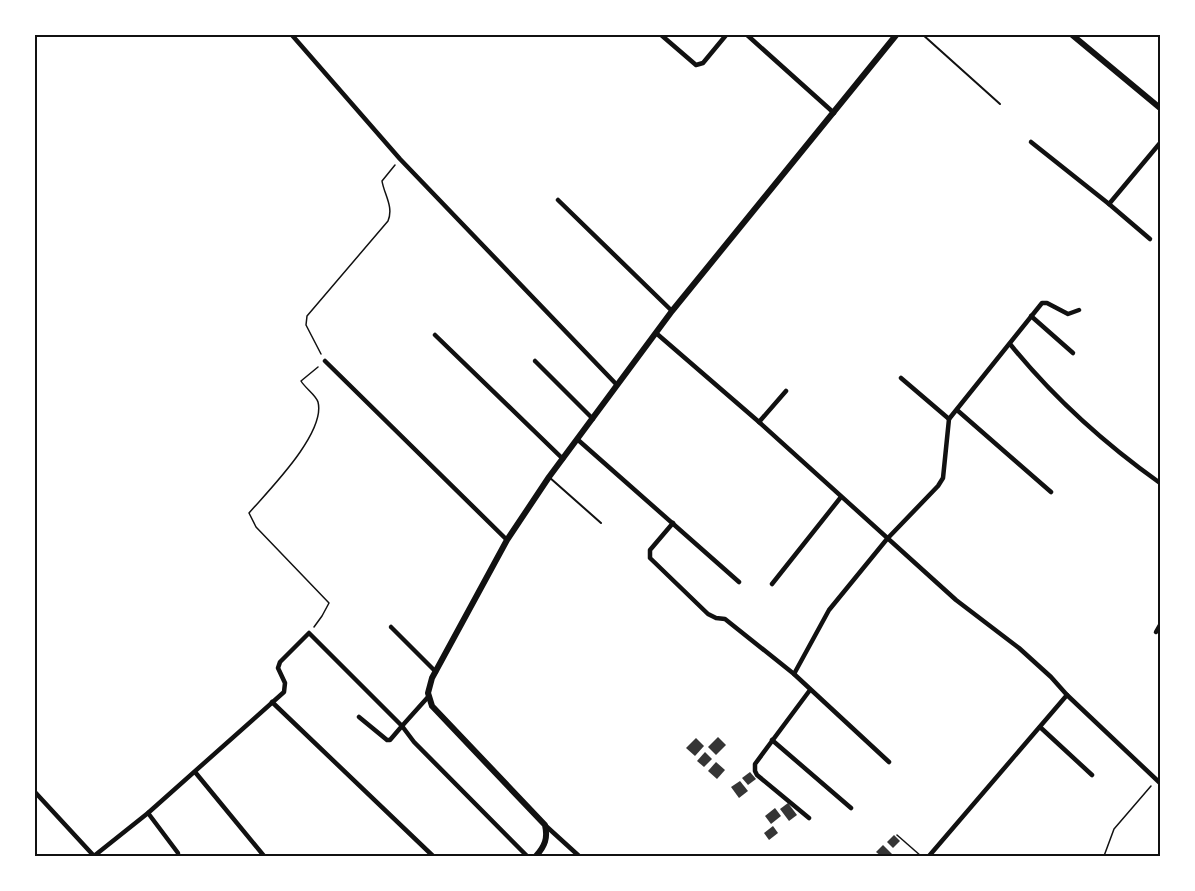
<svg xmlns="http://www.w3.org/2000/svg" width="1195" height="891" font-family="'Roboto Serif',serif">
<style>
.building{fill:#353535}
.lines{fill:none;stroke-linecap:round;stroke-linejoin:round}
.path{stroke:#111;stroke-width:1.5}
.service{stroke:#111;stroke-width:2}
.minor{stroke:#111;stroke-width:4.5}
.tertiary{stroke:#111;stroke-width:6}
.neatline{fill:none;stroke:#111;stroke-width:2}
</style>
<rect width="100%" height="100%" fill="#fff"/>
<!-- building -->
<g class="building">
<path d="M718,737l8,8 -10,10 -8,-8z"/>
<path d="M696,738l8,8 -9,10 -9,-8z"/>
<path d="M705,752l7,7 -8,8 -7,-6z"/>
<path d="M716,762l9,8 -8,9 -9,-8z"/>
<path d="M750,772l6,7 -8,6 -6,-7z"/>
<path d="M740,781l8,10 -9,7 -8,-11z"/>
<path d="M788,803l9,12 -8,6 -9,-12z"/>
<path d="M775,808l6,8 -10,8 -6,-8z"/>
<path d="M773,826l5,7 -9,7 -5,-7z"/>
<path d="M894,835l6,6 -7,7 -6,-6z"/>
<path d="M883,845l9,9 -2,2h-9l-5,-4z"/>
</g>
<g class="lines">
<!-- path -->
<g class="path">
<path d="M321,354l-15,-29 1,-9 81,-95c6,-14 -4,-27 -6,-40l13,-16"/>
<path d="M314,627l8,-11 7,-13 -73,-76 -7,-14c20,-23 77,-80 69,-111 -2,-7 -13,-14 -17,-21l17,-14"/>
<path d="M897,835l24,21"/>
<path d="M1104,856l10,-27 37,-43"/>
</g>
<!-- service -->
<g class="service">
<path d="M922,34l78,70"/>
<path d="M549,477l52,46"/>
</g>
<!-- minor -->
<g class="minor">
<path d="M291,34l109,125 217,226"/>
<path d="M660,34l36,31 7,-2 24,-29"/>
<path d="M746,34l88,79"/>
<path d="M1031,142l78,62"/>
<path d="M558,200l114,111"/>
<path d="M1150,239l-41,-35 51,-61"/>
<path d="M1031,316l42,37"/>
<path d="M656,333l103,89 197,178 63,48 32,29 16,18 93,88"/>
<path d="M435,335l128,124"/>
<path d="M1010,344c43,53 95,100 150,139"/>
<path d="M325,361l182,179"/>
<path d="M535,361l58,58"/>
<path d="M901,378l48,41 93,-116h5l21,11 11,-4"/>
<path d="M957,410l94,82"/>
<path d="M759,422l27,-31"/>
<path d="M577,439l162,143"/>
<path d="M673,523l-23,27v8l58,56 8,4 9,1 69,55"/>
<path d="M772,584l69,-87"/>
<path d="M391,627l45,45"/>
<path d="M1156,632l4,-7"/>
<path d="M428,697l-26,29 12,16 113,114"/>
<path d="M272,702l161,154"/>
<path d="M1040,727l52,48"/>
<path d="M772,740l79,68"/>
<path d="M889,762l-95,-88 35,-64 58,-71 51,-53 5,-8 6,-59"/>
<path d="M195,772l69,84"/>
<path d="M34,791l60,65 54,-43 136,-121 1,-9 -7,-15 2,-6 29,-29 93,93 -12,14h-3l-28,-23"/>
<path d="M148,813l30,40"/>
<path d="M809,818l-52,-43 -2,-4v-7l55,-74"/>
<path d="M546,826l33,30"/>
<path d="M929,856l138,-161"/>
</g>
<!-- tertiary -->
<g class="tertiary">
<path d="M1071,34l89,74"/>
<path d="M536,856c9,-10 12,-18 9,-31l-113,-119 -4,-13 4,-15 75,-138 42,-63 123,-166 225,-277"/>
</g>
</g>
<!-- border -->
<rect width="1195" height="891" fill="none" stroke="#ffffff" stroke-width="72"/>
<rect x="36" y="36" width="1123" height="819" class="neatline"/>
</svg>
